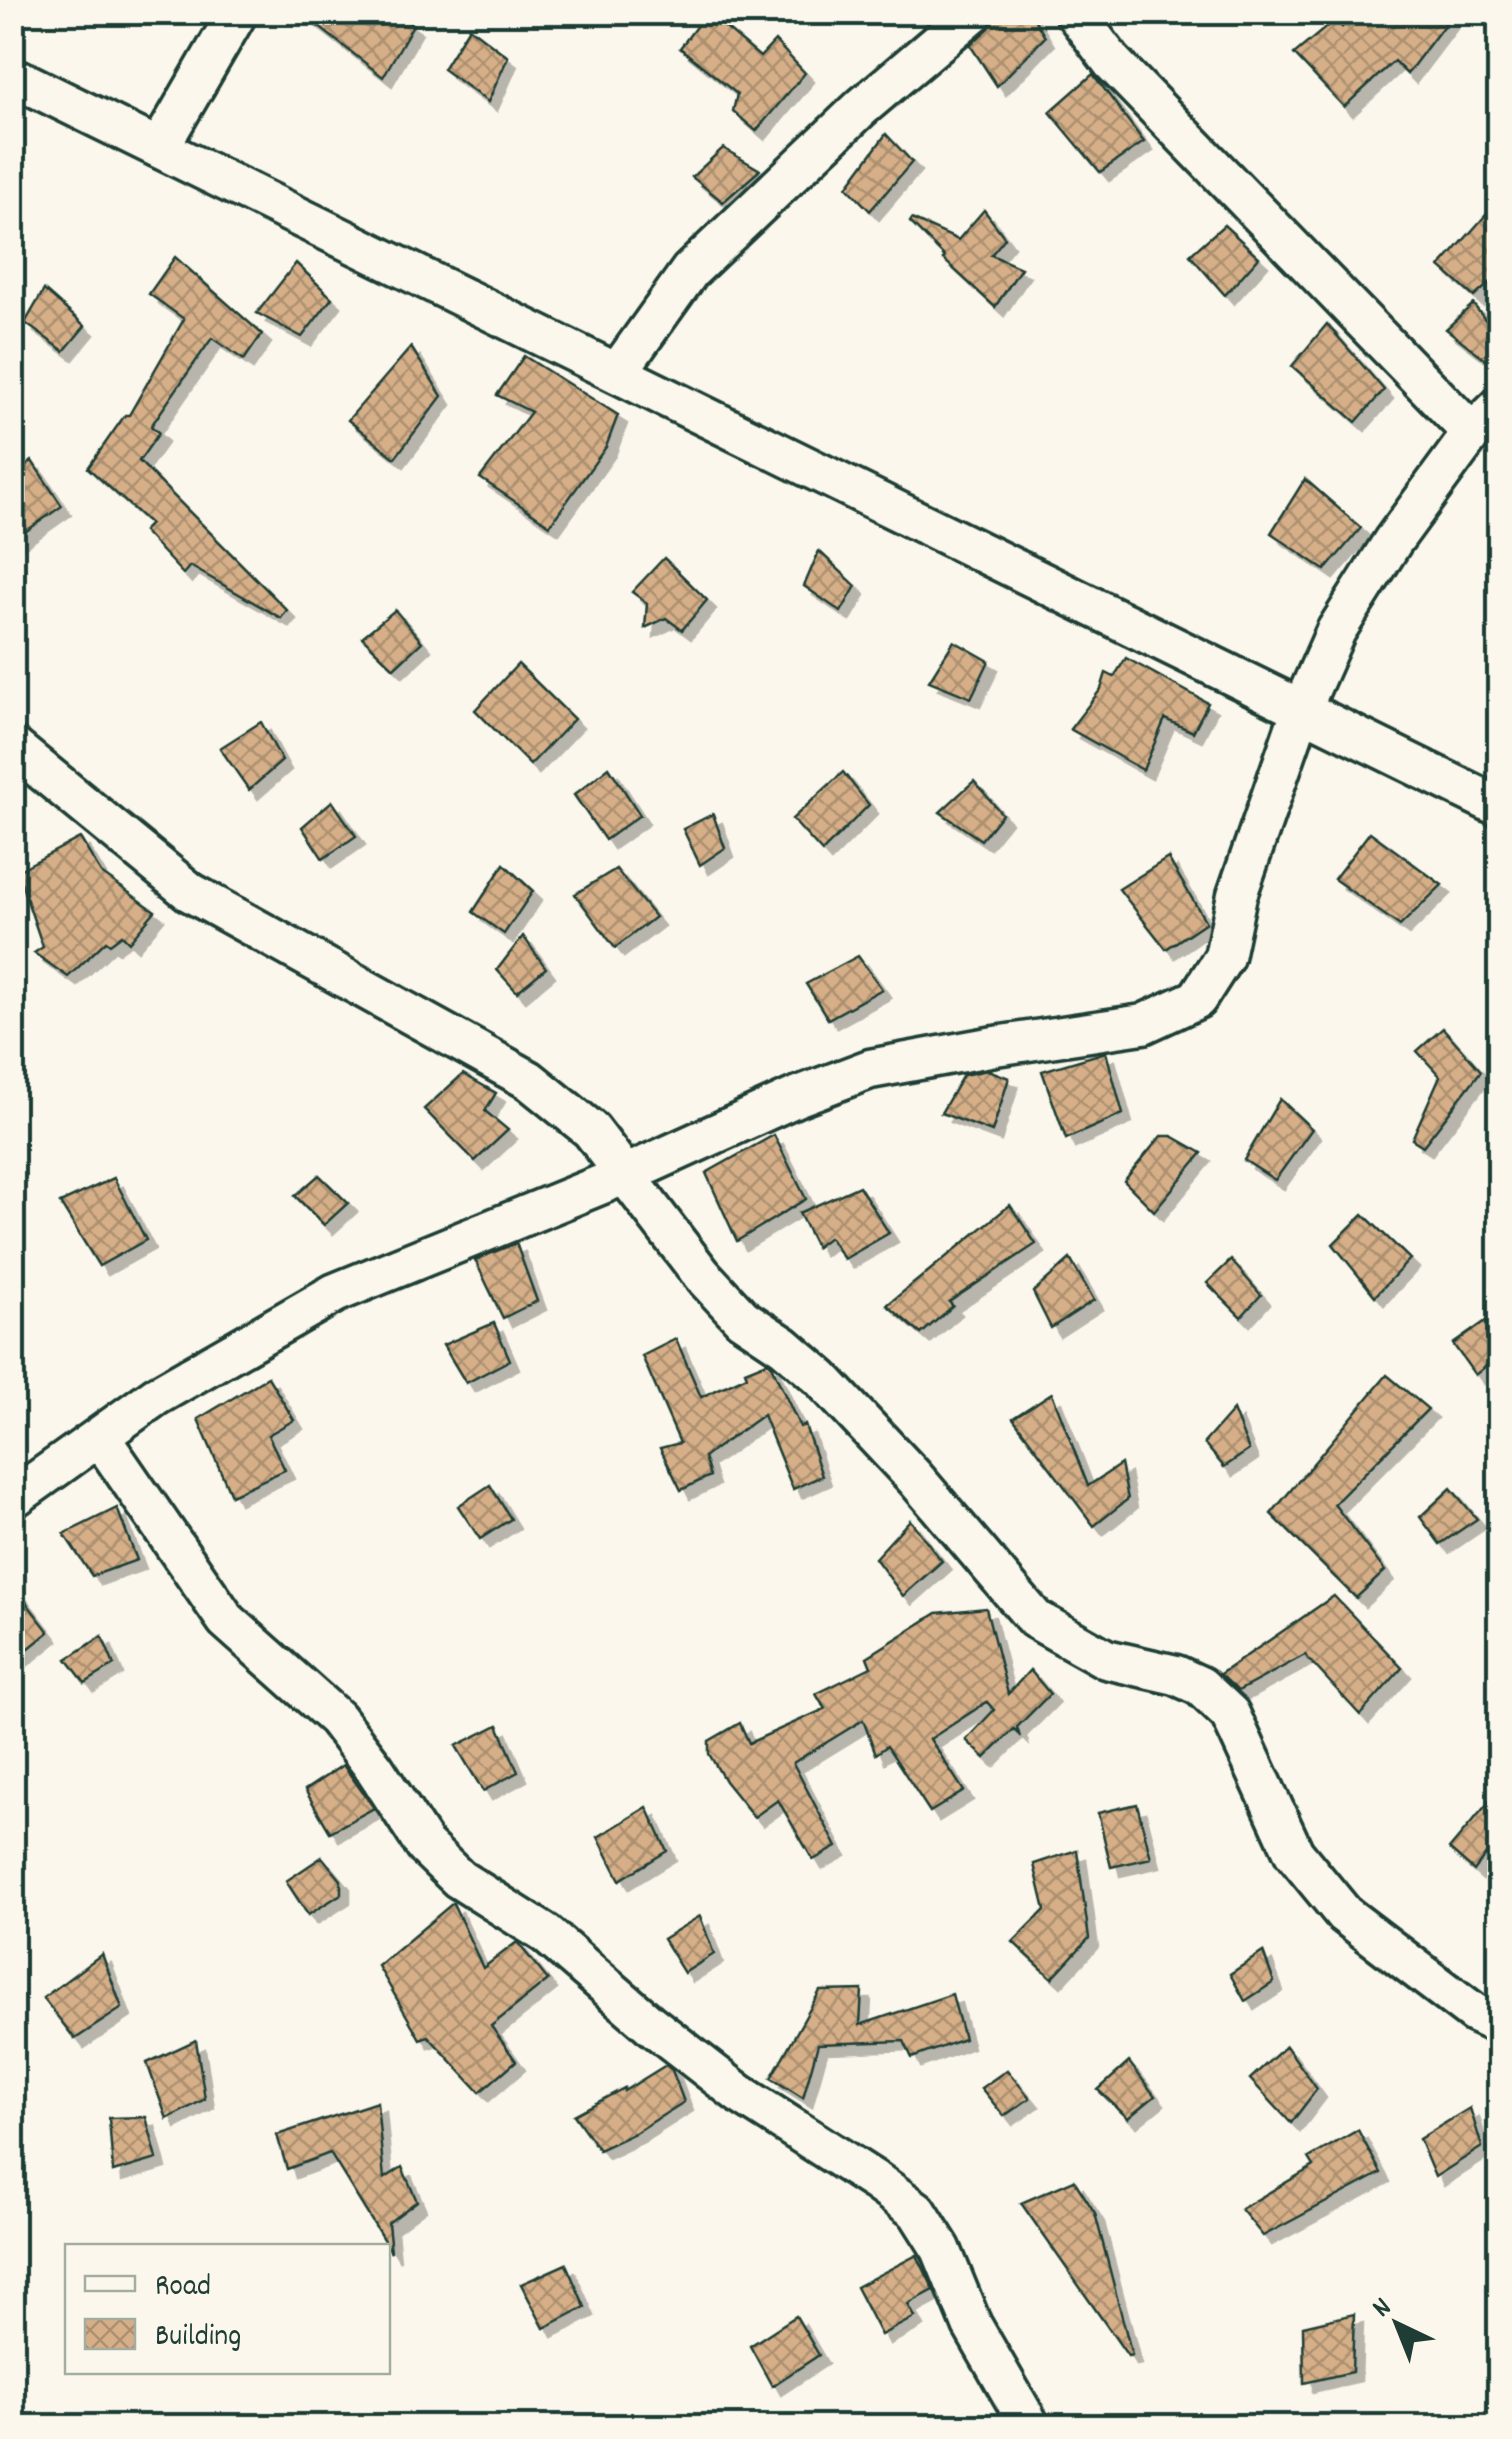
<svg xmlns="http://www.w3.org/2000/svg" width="1512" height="2439" font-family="Dekko,sans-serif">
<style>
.building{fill:url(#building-cross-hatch);stroke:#1f3d34;stroke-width:2.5;filter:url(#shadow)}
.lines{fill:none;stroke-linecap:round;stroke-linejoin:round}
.minor-casing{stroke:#1f3d34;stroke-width:45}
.minor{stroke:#fbf7ec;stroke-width:38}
</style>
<defs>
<pattern id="building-cross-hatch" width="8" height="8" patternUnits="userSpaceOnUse" patternTransform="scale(2.5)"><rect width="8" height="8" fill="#d6af88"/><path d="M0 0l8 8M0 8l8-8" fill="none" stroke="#ad9070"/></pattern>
<filter id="shadow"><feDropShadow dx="9" dy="9" stdDeviation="0" flood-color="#0004"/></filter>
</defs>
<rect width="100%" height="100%" fill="#fbf7ec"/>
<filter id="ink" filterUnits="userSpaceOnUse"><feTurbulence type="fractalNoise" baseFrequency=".01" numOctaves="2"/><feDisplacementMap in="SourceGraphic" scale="20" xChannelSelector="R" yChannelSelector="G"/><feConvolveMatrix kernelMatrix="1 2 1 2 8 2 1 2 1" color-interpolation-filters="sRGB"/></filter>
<g filter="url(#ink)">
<!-- building -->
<g class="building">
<path d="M300,12h93l20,13 -30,52z"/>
<path d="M707,12l53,45 15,-16 30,32 -49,58 -23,-20 4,-17 -57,-46z"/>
<path d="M996,12h34l15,25 -48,49 -27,-41 19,-17z"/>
<path d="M1357,12h97l-47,62 -13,-13 -50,46 -50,-53 42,-35 6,8z"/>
<path d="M469,27l39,30 -20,45 -45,-33z"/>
<path d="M1093,74l51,68 -44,30 -50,-60z"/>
<path d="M886,134l26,28 -42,49 -23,-24z"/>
<path d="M723,148l37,22 -37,32 -31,-25z"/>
<path d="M1500,199v75l-26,23 -34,-30z"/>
<path d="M984,210l21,28 -14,17 30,13 -26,39 -52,-48 2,-2 -35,-35 2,-3 46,21z"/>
<path d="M1224,225l35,32 -34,38 -35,-40z"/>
<path d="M175,257l87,77 -18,26 -32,-22 -61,88 8,7 -20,28 148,149 -6,8 -91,-52 -7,8 -40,-43 7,-7 -62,-56 37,-53h4l55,-96 -35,-25z"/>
<path d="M296,263l36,35 -30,39 -45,-24z"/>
<path d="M44,290l41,36 -21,25 -39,-28z"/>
<path d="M1473,304l27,35v31l-54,-41z"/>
<path d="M1327,324l57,66 -28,32 -64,-56z"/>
<path d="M411,347l31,49 -47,62 -47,-38z"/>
<path d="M524,356l94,59 -12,32 -56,78 -70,-47 51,-66 -34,-17z"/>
<path d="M32,461l30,45 -50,35v-64z"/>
<path d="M1305,479l56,49 -36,42 -54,-37z"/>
<path d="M819,551l37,35 -15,26 -37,-26z"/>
<path d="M664,558l43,42 -25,30 -16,-12 -21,10 2,-25 -15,-11z"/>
<path d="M395,610l27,32 -28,26 -32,-31z"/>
<path d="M954,641l35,20 -18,37 -42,-17z"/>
<path d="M1126,658l82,45 -15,29 -28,-13 -22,51 -73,-41 31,-40 5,-16 8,4z"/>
<path d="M518,664l56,55 -44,46 -55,-55z"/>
<path d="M261,722l21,39 -33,29 -29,-42z"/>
<path d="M609,767l31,48 -35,25 -31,-45z"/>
<path d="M843,772l26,33 -47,47 -30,-33z"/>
<path d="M974,781l28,33 -21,26 -41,-28z"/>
<path d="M332,801l24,35 -33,23 -21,-32z"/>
<path d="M713,814l12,34 -25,17 -17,-36z"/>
<path d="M1370,832l72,53 -42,41 -66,-47z"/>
<path d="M80,838l21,35 54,38 -26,31 -7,-7 -12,9 -4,-3 -38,36 -34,-24 9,-6 -26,-76z"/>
<path d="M1168,858l38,64 -40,27 -47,-60z"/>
<path d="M504,864l29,27 -29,43 -31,-22z"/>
<path d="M616,869l39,48 -40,31 -40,-54z"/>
<path d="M523,936l23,32 -29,24 -20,-22z"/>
<path d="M858,956l24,33 -54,30 -22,-35z"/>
<path d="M1443,1028l38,43 -58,75 -11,-7 28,-63 -23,-25z"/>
<path d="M1106,1052l17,62 -57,25 -24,-68z"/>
<path d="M988,1070l21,8 -17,54 -51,-19 22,-38z"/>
<path d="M463,1074l33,19 -11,18 23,19 -33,31 -51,-52z"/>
<path d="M1280,1099l32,30 -37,51 -31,-20z"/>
<path d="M774,1135l32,64 -69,42 -31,-68z"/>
<path d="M1161,1136h11l30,17 -48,58 -30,-30z"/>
<path d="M319,1175l29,28 -24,22 -29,-29z"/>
<path d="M114,1178l32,62 -47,26 -39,-63z"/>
<path d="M859,1186l30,47 -45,26 -15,-22 -13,10 -17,-34z"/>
<path d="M1010,1205l26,39 -87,58 4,4 -32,28 -34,-29z"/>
<path d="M1363,1214l47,45 -35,37 -42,-52z"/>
<path d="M516,1243l21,58 -34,17 -28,-58z"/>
<path d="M1070,1259l24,41 -43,28 -18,-36z"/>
<path d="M1231,1260l30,35 -20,22 -34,-34z"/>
<path d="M1500,1311v44l-25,20 -22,-31z"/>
<path d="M494,1323l16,37 -44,23 -23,-38z"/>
<path d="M676,1339l25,58 46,-21 -2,-5 22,-9 3,1 30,64 5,-2 17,51 -29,13 -30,-74 -59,42 6,19 -29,14 -21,-42 20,-5 -38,-87z"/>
<path d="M1387,1375l41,34 -94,95 51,67 -29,27 -85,-84z"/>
<path d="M268,1377l26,43 -26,15 17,35 -54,25 -33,-76z"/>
<path d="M1052,1393l36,93 33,-22 7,35 -34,27 -81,-108z"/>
<path d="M1233,1410l16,40 -25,17 -20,-24z"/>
<path d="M490,1485l21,34 -31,20 -22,-33z"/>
<path d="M1451,1488l26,31 -37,25 -20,-27z"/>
<path d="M117,1508l20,52 -45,16 -28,-42z"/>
<path d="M910,1520l32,41 -39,35 -28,-38z"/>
<path d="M12,1584l37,48 -37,30z"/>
<path d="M1334,1596l68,72 -42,47 -55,-60 -67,36 -18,-17z"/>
<path d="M986,1608l22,86 22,-24 20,24 -33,33 2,7 -5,-5 -29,29 -19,-18 28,-30 -7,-8 -57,37 34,52 -34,21 -43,-66 -11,8 -13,-34 -70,43 44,84 -24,13 -35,-60 -24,17 -29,-36 -16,-27v-13l31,-18 9,20 76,-34 -9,-15 55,-27 -4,-10 70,-44z"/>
<path d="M102,1636l12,29 -29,18 -18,-24z"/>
<path d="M498,1725l20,47 -35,19 -27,-45z"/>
<path d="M343,1765l31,43 -44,24 -25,-42z"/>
<path d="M1500,1789v46l-26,36 -25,-22z"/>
<path d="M1137,1804l14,54 -40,9 -13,-54z"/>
<path d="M647,1807l20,44 -47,29 -22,-43z"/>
<path d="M1077,1850l12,88 -37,40 -39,-36 32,-32 -11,-46z"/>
<path d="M322,1857l19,23v14l-33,21 -22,-34z"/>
<path d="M453,1903l30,65 34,-26 31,38 -57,46 25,35 -36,31 -52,-56 -8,3 -42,-73z"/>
<path d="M700,1916l14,38 -30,19 -21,-34z"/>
<path d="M1263,1952l11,30 -29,19 -15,-27z"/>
<path d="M102,1954l20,54 -47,31 -32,-41z"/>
<path d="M862,1990l-2,35 92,-31 12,45 -52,19 -8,-17 -86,3 -15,54 -32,-20 49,-87z"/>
<path d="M196,2040l9,59 -38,20 -20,-56z"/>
<path d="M1286,2046l31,43 -26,34 -41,-44z"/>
<path d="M1129,2062l26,34 -27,22 -30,-28z"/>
<path d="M666,2065l6,5 12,32 -49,31 -36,17 -25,-35 50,-27v3z"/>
<path d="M1007,2070l23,28 -26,18 -23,-28z"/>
<path d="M377,2102l7,77 18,-12 15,34 -29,22 3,29 -61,-99 -43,16 -10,-34z"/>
<path d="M1470,2108l12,39 -47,30 -16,-38z"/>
<path d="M146,2117l11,42 -44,13 -4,-54z"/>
<path d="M1358,2130l23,43 -118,63 -22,-27 73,-43 -5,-8z"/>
<path d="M1074,2180l21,33 37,142 -4,1 -107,-153z"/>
<path d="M917,2255l17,35 -26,14 7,13 -34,18 -25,-48z"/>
<path d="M566,2264l19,43 -41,21 -23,-44z"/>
<path d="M1354,2314l-2,58 -48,11 -1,-57z"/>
<path d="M796,2316l23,39 -47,31 -22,-40z"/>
</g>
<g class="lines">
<defs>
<g id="minor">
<path d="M1074,12l38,50 360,371"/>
<path d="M12,76l1488,731"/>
<path d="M159,148l79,-136"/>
<path d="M617,373l73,-102 172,-164 112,-95"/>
<path d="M12,746l178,146 339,188 62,50 111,145 40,43 42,28 37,32 94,100 120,141 71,40 70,16 24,11 30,28 64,139 50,61 130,99 26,12"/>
<path d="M100,1437l126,183 110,98 39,51 50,77 34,33 87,55 104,90 90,70 137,88 40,29 24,38 31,76 58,101"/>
<path d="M12,1499l144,-103 179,-103 292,-119 169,-77 74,-28 125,-23 148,-22 54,-25 27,-42 13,-62 65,-187 34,-77 57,-90 79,-108 28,-27"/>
</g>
</defs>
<!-- minor casing -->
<use href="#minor" class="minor-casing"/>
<!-- minor -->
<use href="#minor" class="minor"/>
</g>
</g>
<!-- margin -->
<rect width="1512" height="2439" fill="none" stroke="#fbf7ec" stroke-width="50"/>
<rect x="25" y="25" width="1462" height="2389" fill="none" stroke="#1f3d34" stroke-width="4" filter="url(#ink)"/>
<!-- legend -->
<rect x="65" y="2244" width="325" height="130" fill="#fbf7ec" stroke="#a3ada2" stroke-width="2.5"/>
<rect x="85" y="2276" width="50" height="15" fill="#fbf7ec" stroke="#a3ada2" stroke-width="2.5"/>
<text x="155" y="2294" font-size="30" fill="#1f3d34">Road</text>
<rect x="85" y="2319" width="50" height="30" fill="url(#building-cross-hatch)" stroke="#a3ada2" stroke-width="2.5"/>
<text x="155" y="2344" font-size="30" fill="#1f3d34">Building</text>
<!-- north arrow -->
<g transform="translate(1397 2324) rotate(317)" stroke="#fbf7ec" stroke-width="8" paint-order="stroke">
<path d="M0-8L18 38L0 25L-18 38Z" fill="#1f3d34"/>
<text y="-15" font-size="28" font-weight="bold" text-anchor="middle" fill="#1f3d34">N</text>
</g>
</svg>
